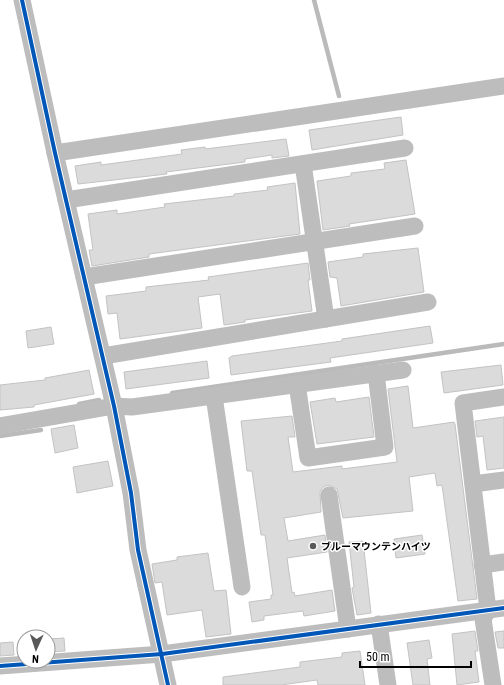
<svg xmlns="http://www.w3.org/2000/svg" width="504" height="685" font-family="'Roboto Condensed','Noto Sans JP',sans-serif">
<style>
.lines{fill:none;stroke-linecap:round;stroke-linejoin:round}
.stream{stroke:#bababa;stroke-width:4.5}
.building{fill:#dbdbdb;stroke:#c3c3c3}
.minor{stroke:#bdbdbd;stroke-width:17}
.cycleway-casing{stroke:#fff;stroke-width:6}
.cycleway{stroke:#0057b8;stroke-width:4}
.poi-dot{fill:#595959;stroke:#fff;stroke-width:1.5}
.labels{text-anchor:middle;stroke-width:3;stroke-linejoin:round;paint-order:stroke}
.poi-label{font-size:10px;font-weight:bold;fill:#000;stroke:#fff;text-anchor:start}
</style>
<rect width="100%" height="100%" fill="#fff"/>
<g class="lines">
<!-- stream -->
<g class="stream">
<path d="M314,0l25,96"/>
<path d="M172,393l332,-49"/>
<path d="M79,404l20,-4"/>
<path d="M0,436l41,-6"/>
</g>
</g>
<!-- building -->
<g class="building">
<path d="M401,117l2,18 -91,15 -3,-20z"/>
<path d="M286,139l3,17 -17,2v-3l-27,4v3l-79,10 1,2 -89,10 -3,-18 26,-4v3l81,-11 -1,-4 24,-3v2z"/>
<path d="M406,160l9,54 -66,10 1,2 -27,4 -6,-49 34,-5v-3l34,-4 -1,-6z"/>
<path d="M295,183l5,51 -151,20v3l-57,9 -3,-16h4l-5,-36 29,-4v4l48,-7 -1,-3 70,-8v-2l34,-4 -1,-3z"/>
<path d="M418,248l6,44 -83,14 -4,-28 -7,-1 -2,-15 35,-5v-3z"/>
<path d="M308,263l2,17h-2l4,31 -67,9v2l-21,3 -4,-31 -22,3 4,31 -82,11 -3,-26 -9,1 -2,-18 40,-5v-4l63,-7 -1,-3z"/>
<path d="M430,326l3,17 -103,15 1,4 -100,13 -2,-17 3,-2 110,-15v-2z"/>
<path d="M51,327l3,17 -26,4 -2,-17z"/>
<path d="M207,361l2,17 -83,11 -2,-17z"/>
<path d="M501,365l2,20 -59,8 -3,-21z"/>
<path d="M89,370l5,24 -60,11v2l-34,3v-25l45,-5v-2z"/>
<path d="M408,386l5,42 41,-6 1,2 22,175 -19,2 -16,-116 -5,1 -2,-13 -26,4 4,34 -70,7 -6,-29 -9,-4 -5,2 -3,5 1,20 -37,6 4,23 37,-6 2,17 -40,6 5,35 2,-1 1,4 37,-6 3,21 -31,5 -1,-5 -39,5v4l-12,2 -3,-20 22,-3v-4h2l-8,-60h-4l-9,-64h-5l-6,-50 51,-5 3,21h-7l5,35 49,-6v3l55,-7 -9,-73z"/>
<path d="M369,397l5,40 -57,7 -7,-42 25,-4 1,4z"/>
<path d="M504,417v51l-17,2 -4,-34 -6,1 -2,-16z"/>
<path d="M74,425l4,23 -23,5 -4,-24z"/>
<path d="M108,461l5,25 -36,7 -4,-26z"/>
<path d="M422,535l3,19 -29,4 -2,-19z"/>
<path d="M363,541l8,72 -14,2 -5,-27 2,-1 -5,-45z"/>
<path d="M208,553l6,38 12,-1 5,44 -25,3 -4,-27 -35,5 -5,-33 -7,1 -3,-19 25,-4v-3z"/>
<path d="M475,631l3,20h-3l4,31 -22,3 -5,-51z"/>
<path d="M504,631v17h-6l-3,-16z"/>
<path d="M64,638l1,13 -17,1v-13z"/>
<path d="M429,640l3,18 -5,1 3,26h-17l-6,-42z"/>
<path d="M13,642l1,13 -14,1v-13z"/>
<path d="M360,651l5,34h-47l-1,-5 -36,5h-58v-8l77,-10v-5l42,-5v-4z"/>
</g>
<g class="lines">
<!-- minor -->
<g class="minor">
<path d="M22,0l33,153 59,253 17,87 7,57 30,135"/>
<path d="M55,153l449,-67"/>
<path d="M303,164l23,155"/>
<path d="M66,200l339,-52"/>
<path d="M84,277l331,-51"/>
<path d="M103,356l325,-54"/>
<path d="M297,384l11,74 77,-11 -9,-74"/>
<path d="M214,396l28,191"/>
<path d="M0,426l114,-20 18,1 271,-37"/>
<path d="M473,484l31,-4"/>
<path d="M329,495l19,134"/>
<path d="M482,565l22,-3"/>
<path d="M379,624l9,61"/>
<path d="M0,666l162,-12 342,-46"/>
<path d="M493,685l-10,-66 5,-9 -25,-207 41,-6"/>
</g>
<defs>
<g id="cycleway">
<path d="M22,0l33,153 59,253 17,87 7,57 30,135"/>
<path d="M0,666l162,-12 342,-46"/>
</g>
</defs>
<!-- cycleway casing -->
<use href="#cycleway" class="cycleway-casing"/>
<!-- cycleway -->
<use href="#cycleway" class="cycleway"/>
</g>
<!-- markers -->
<circle class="poi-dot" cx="313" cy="546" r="4"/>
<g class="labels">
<!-- poi labels -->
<g class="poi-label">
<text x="321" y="550">ブルーマウンテンハイツ</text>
</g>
</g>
<!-- north arrow -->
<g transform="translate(36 649) rotate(183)"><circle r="19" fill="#ffffff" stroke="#999999"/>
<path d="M0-3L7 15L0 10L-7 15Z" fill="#595959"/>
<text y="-6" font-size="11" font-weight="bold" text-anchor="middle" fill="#000000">N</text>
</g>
<!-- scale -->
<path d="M360 661v6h111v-6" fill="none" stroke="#000000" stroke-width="2"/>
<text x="366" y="661" font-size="12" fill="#000000" stroke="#ffffff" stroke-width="3" paint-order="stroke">50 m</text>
</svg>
